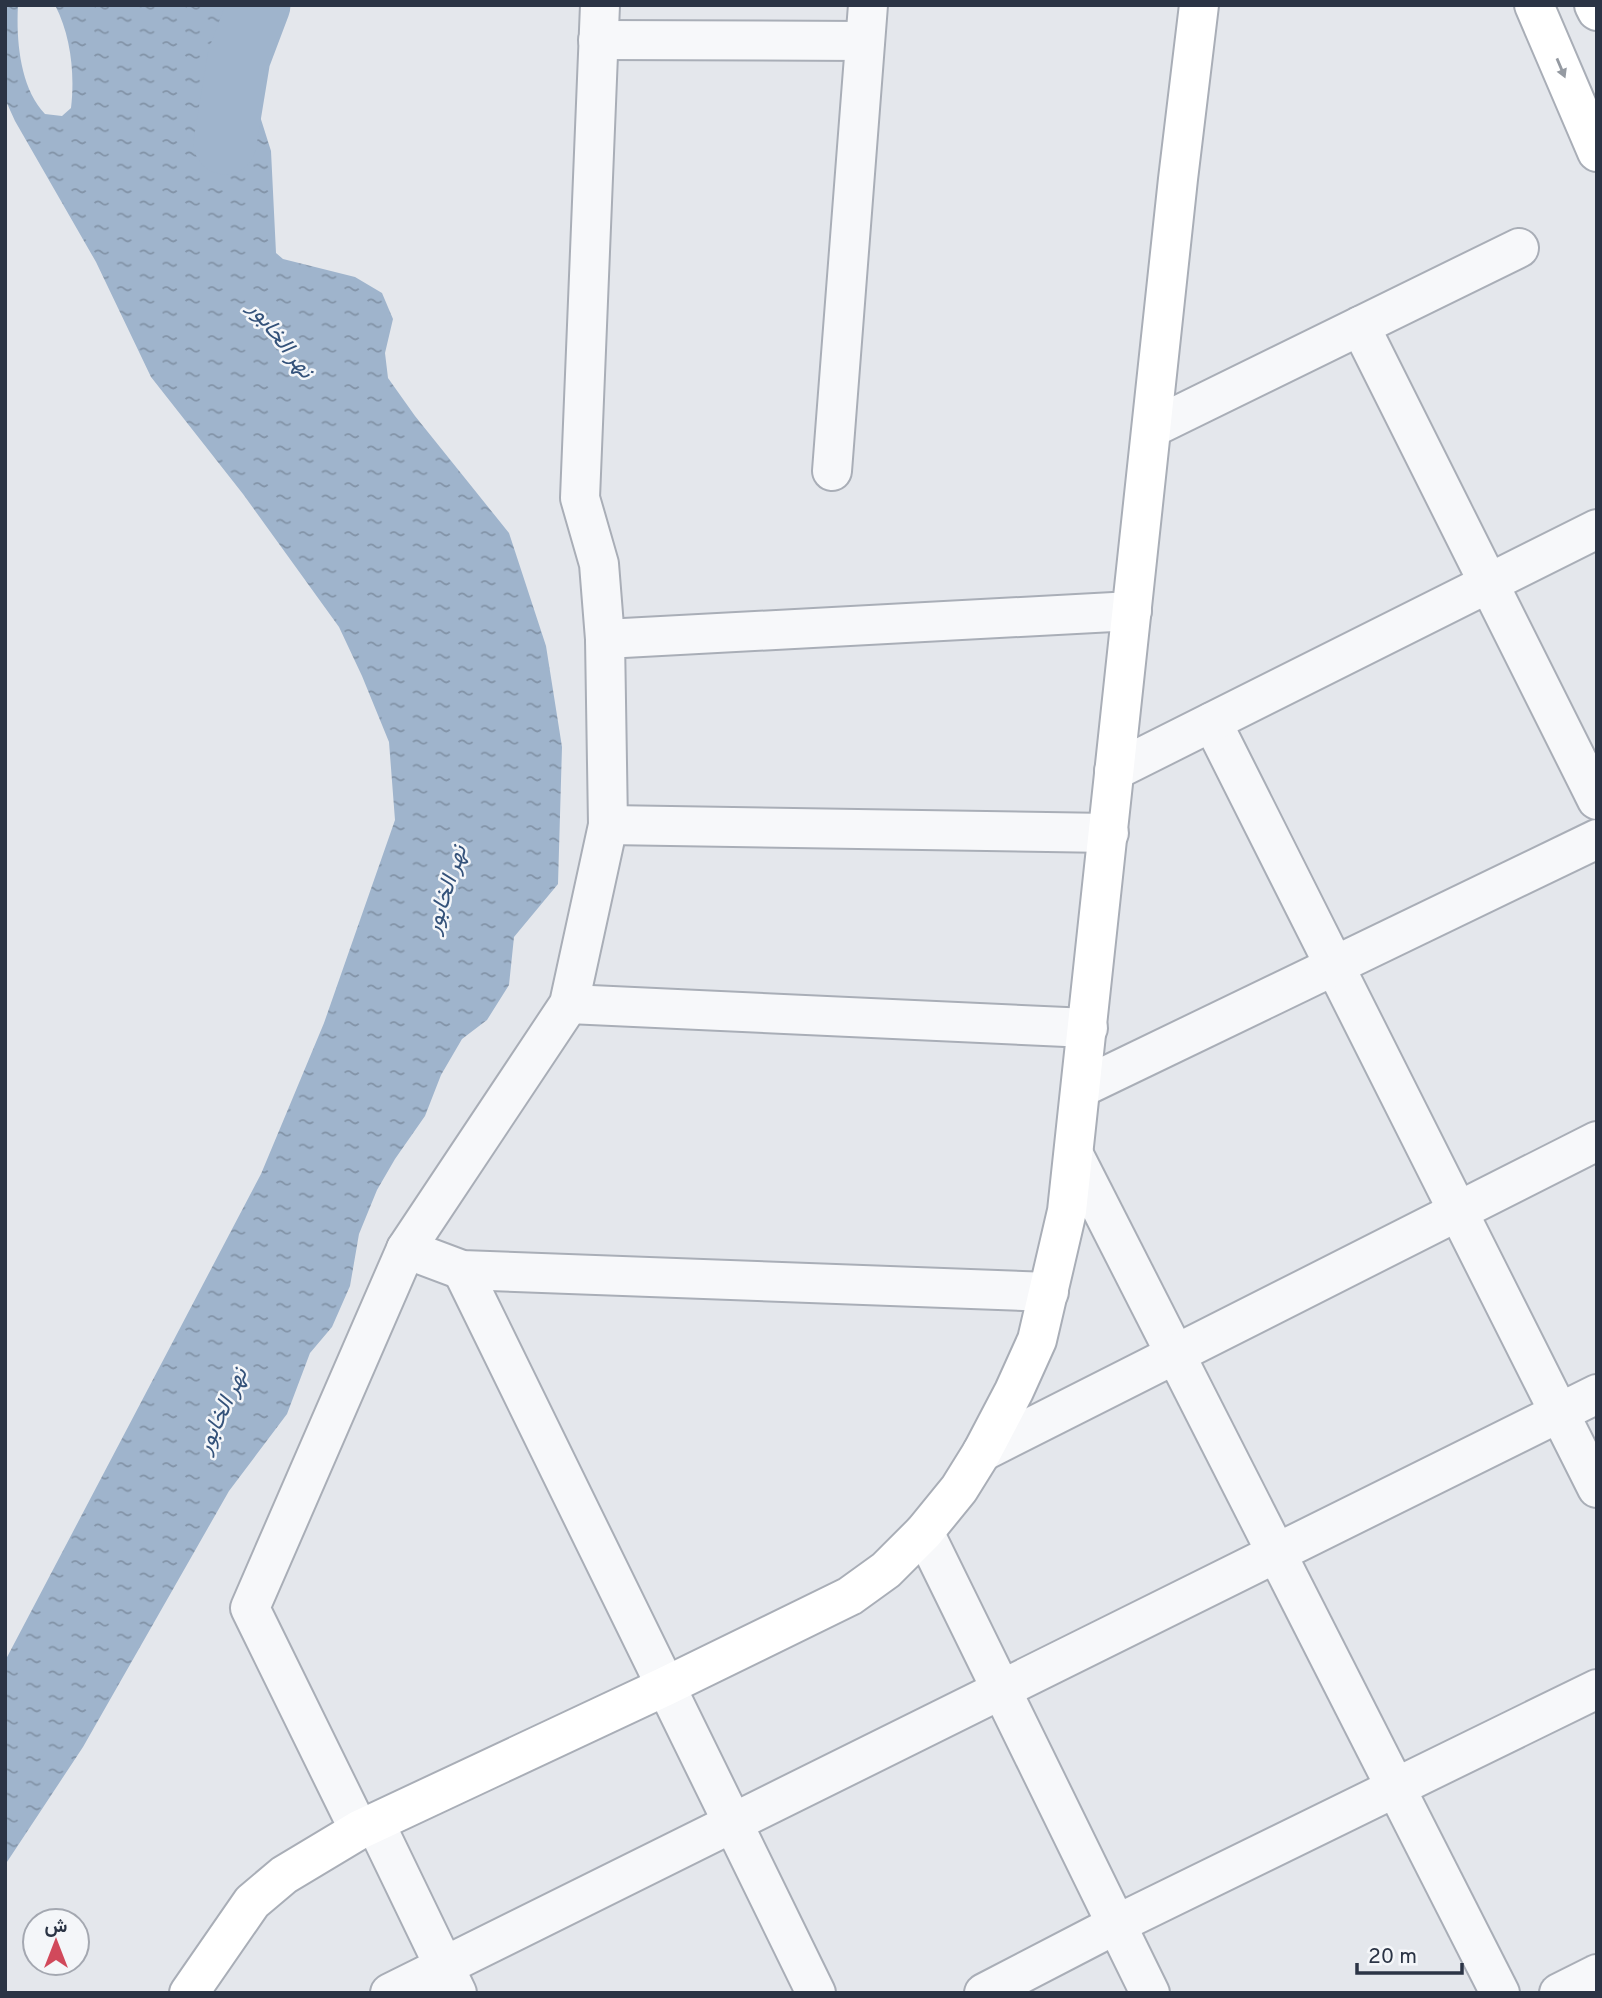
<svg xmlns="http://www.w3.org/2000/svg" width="1602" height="1998" font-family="Overpass,Vazirmatn,sans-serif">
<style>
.water{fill:url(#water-ripples)}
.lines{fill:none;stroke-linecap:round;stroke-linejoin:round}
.river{stroke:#9fb4cc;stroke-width:63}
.street-casing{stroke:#a9aeb7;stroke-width:42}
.secondary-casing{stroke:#a9aeb7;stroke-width:42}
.street{stroke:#f7f8fa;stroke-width:38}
.secondary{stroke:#fff;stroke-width:38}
.oneway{fill:#959aa2}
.labels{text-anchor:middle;stroke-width:5;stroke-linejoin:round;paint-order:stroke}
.water-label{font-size:23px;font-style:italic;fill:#34527a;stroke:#f4f6f9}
</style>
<defs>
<pattern id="water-ripples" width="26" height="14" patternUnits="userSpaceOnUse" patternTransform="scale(1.75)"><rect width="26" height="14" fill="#9fb4cc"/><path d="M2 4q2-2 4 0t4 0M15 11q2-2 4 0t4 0" fill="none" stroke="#8293a7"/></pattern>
</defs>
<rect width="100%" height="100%" fill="#e4e7ec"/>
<!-- water -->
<path class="water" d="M5,5h13c-2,35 2,83 27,109l17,2 9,-8c4,-34 0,-72 -16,-103h171l13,53 13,33 19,60 5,102 7,6 72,18 27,16 11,26 -8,34 3,25 27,38 94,117 37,113 16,101 -4,137 -44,53 -5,48 -22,35 -25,19 -21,36 -16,41 -30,43 -18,31 -18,44 -9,52 -18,41 -22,26 -23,61 -58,77 -146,256 -78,118v-204l256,-487 63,-151 71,-203 -6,-78 -27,-66 -23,-49 -96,-133 -92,-117 -55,-115 -81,-141 -10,-22z"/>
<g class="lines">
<!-- river -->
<path class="river" d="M225,143l14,-85 20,-53"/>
<defs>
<g id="street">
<path d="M598,40l267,1"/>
<path d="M1360,326l237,474"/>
<path d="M1152,428l367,-180"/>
<path d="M832,471l36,-466"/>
<path d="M605,639l527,-28"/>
<path d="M1212,722l385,766"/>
<path d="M1114,771l483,-242"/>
<path d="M608,825l501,8"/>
<path d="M569,1004l519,24"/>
<path d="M1081,1088l516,-249"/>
<path d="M1074,1155l426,838"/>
<path d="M406,1249l56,21 587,22"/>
<path d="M462,1270l354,723"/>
<path d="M982,1452l615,-311"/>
<path d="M924,1532l226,461"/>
<path d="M375,1823l82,170"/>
<path d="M359,1830l-109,-222 156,-359 163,-245 39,-179 -3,-186 -6,-75 -19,-66 20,-493"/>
<path d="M390,1993l1207,-599"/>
<path d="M984,1993l133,-69 480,-235"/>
<path d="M1559,1993l38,-19"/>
</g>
<g id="secondary">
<path d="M1534,5l63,147"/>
<path d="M1594,5l3,6"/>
<path d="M189,1993l63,-91 32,-27 75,-45 307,-144 184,-90 36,-26 38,-38 35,-43 23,-37 32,-61 23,-51 30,-129 111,-1032 21,-174"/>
</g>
</defs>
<!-- street casing -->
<use href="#street" class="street-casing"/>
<!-- secondary casing -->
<use href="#secondary" class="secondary-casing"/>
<!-- street -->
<use href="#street" class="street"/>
<!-- secondary -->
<use href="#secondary" class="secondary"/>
</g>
<!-- one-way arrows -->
<defs><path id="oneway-solid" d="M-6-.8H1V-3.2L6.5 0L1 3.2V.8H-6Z" transform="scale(1.75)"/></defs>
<use class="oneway" href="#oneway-solid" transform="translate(1561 68) rotate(67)"/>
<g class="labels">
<!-- water labels -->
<g class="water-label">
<text transform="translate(282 339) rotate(52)" y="8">نهر الخابور</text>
<text transform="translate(445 889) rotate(-72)" y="8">نهر الخابور</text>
<text transform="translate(221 1410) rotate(-65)" y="8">نهر الخابور</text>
</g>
</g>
<!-- border -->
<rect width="1602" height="1998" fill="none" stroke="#2b3445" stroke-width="14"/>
<!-- north arrow -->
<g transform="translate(56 1942)"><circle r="33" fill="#f4f6f9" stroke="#a4a8b1" stroke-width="2"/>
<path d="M0-5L12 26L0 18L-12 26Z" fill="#d1495b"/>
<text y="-10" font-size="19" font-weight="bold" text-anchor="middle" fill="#2b3445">ش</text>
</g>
<!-- scale -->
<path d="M1357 1963v10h105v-10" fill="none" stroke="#2b3445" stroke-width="3.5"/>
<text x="1368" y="1963" font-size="21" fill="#2b3445" stroke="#f4f6f9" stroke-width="5" paint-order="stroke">20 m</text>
</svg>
